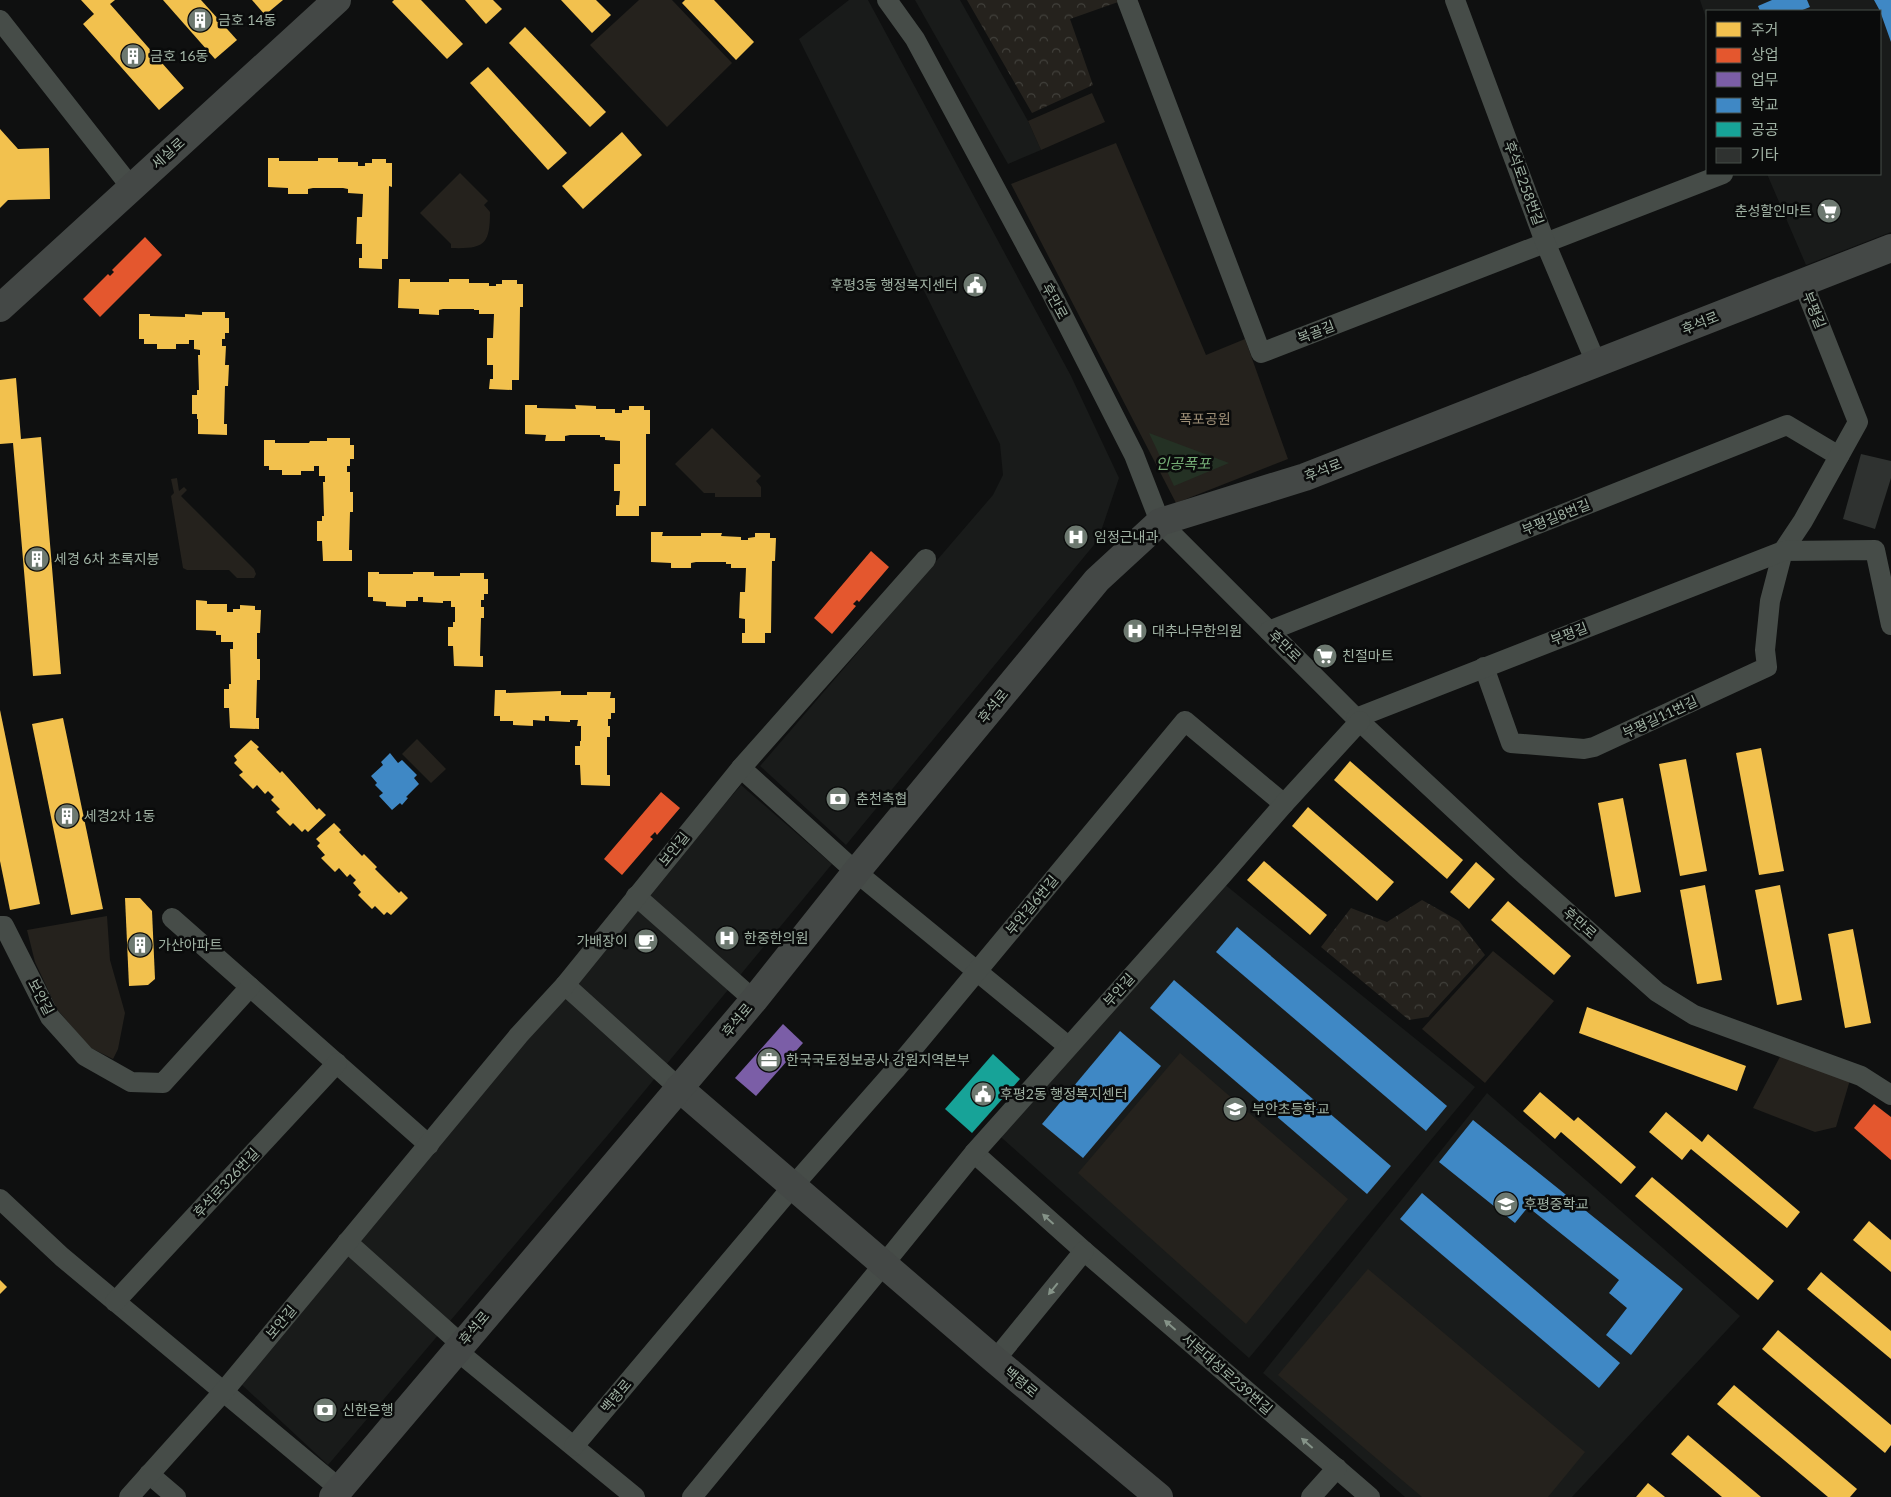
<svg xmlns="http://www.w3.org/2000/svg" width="1891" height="1497" font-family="Lato,'Noto Sans KR',sans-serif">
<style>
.built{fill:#191b1a}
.forest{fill:url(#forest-crowns)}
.park{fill:#25221d}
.water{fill:#243124}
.homes{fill:#f2c14e}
.shops{fill:#e4572e}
.offices{fill:#7b5ea7}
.schools{fill:#3f88c5}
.public{fill:#17a398}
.building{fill:#2f3230}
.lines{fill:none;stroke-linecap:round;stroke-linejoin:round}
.street{stroke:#464c48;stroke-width:20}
.secondary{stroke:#444846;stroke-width:28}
.oneway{fill:#859388}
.labels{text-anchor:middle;stroke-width:5;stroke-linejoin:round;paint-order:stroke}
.poi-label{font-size:14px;fill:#a0b2a4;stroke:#0a0b0b;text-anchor:start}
.street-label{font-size:14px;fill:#a0b2a4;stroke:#0a0b0b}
.park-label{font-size:14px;fill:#9d8e76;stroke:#0a0b0b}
.water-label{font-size:15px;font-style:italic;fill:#75ae76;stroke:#0a0b0b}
</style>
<defs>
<pattern id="forest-crowns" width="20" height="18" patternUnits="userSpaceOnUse" patternTransform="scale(1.25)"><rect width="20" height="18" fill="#25221d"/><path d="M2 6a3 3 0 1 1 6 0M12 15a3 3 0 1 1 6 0" fill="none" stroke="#41403b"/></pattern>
</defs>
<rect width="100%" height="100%" fill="#0f1010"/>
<!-- built -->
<g class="built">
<path d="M849,0h19l203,376 48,102 -21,62 -252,305 -86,-79 233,-271 10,-20 -3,-31 -201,-405z"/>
<path d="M915,0h45l68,121 13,29 -33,14z"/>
<path d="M1700,0h191v232l-85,33 -39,-91h113v-163h-173v10z"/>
<path d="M741,785l91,79 -214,259 -290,342 -87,-81 284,-346z"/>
<path d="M1223,883l252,204 -226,271 -255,-227z"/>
<path d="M1487,1093l253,223 -168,181h-167l-142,-124z"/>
</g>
<!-- forest -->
<g class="forest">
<path d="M967,0h153l1,1 -51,18 23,66 -61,28z"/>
<path d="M1422,900l37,21 26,34 -57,62 -19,3 -88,-73 30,-39 36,14z"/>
</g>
<!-- park -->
<g class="park">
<path d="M639,0h33l60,63 -65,64 -77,-82z"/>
<path d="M1092,93l13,29 -64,28 -13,-29z"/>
<path d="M1116,143l90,212 39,-16 43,120 -112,44 -165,-319z"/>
<path d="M460,173l28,28 -4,4 6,7c0,33 -6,37 -39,36v-4l-31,-31z"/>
<path d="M712,428l49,48 -5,5 5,6v10h-46v-4h-11l-29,-29z"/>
<path d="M177,478l2,13 5,-4 3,3 -6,6 73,73 2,5 -2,4h-17l-8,-8h-42l-4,-2 -12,-72 3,-3 -3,-14z"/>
<path d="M417,739l29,30 -15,14 -29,-29z"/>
<path d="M107,916l3,44 15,53 -7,36 -5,10 -24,-12 -32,-38 -22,-47 -8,-32z"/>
<path d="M1493,951l61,50 -69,82 -63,-54z"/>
<path d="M1180,1053l168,146 -102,125 -168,-151z"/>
<path d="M1782,1053l68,27 -14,47 -21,5 -62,-24z"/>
<path d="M1368,1269l217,183 -37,45h-126l-144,-122z"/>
</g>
<!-- water -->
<path class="water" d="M1149,433l80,30 -55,23z"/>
<!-- homes -->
<g class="homes">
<path d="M81,0h34l-5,4 74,84 -25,22 -76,-86 11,-10z"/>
<path d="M163,0h38l36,40 -22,19z"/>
<path d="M252,0h31l-18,15z"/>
<path d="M394,0h27l42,44 -16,15 -55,-57z"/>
<path d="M465,0h28l9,9 -16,15z"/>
<path d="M561,0h35l15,15 -19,18z"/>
<path d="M685,0h29l40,42 -18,18 -54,-57z"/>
<path d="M525,27l81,85 -16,15 -81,-84z"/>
<path d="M488,67l79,86 -19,17 -78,-87z"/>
<path d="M0,129l18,20 31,-1 1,51 -42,1 -8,8z"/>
<path d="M622,132l20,23 -59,54 -21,-23z"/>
<path d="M268,158h11v3h39v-3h20v4h20v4h7v-3h7v-4h14v4h6v24l-3,-1 -1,73h-6v10l-23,-1v-10h3v-14h-6l1,-27h5l1,-23 -15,-1v-4l-5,-1h-30l-5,1v5h-20v-6l-20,-1z"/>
<path d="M399,279h11v3h39v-3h20v4h20v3h7v-2h6v-4h15v4h6v23h-3l-1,73h-7v10l-23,-1 1,-10h3v-14h-6v-27h6l1,-24h-15v-4h-5v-1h-31l-4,1v5l-20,-1v-5l-21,-1z"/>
<path d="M202,312h23v6h4v15h-4v6h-3v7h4l-1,19h4l-1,21h-3l-1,38h3v11l-29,-1v-15h-1v-5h-5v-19h5v-5h2l-1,-35h2v-5l-6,-1v-9h-5v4h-13v5h-19v-5h-13v-5h-5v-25h11v2l35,1v-3l17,1z"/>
<path d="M16,378l5,61 20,-2 20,237 -28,2 -20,-233 -13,1v-64z"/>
<path d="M525,405h12v3l39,1 -1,-4 21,1v3h19v4h7v-3h7v-4h15v4h6v24h-4v72h-7v10h-23v-11h3l1,-14h-6v-27h6v-23l-15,-1v-3h-5v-2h-30l-5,1v5h-20l1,-6 -21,-1z"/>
<path d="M327,438h23v7h4v14h-4v7h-3v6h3v20h3v20h-3l-1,38h3v11h-29l-1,-20h-5v-20h5v-5h2l-1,-34h2v-6h-6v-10h-5v5h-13v4h-19v-5h-13v-4h-5v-26h11v3h34l1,-2h17z"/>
<path d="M651,532h12l-1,4h39v-3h21l-1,3 20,1v3h7v-2l7,-1v-4h15v5h6l-1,23h-3l-1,72h-6v10h-23v-10h3v-14l-6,-1 1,-26h5l1,-24h-15v-4h-5v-2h-30l-5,1v5h-20v-5l-20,-1z"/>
<path d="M368,572h11v2h34v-2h21v4h26v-3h24v6h4v15h-4v6h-3v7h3v11h-3l-1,38h3v11l-29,-1 -1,-20h-5v-19h5v-5h2v-15h-4v-6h-8v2l-20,-1v-5h-5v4h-12v6l-20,-1v-4l-13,-1v-4h-5z"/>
<path d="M196,600l11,1v3h20v8h6v-3h7v-4l15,1v4h6l-1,23h-3v26h3v21h-3l-1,38h3v11l-29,-1 -1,-20h-5v-19h5v-5h2l-1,-35h3v-7h-12v-7h-5v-4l-20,-1z"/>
<path d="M495,690h11v3l55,-2v4h26v-3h24l-1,6h5v15h-4v6h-3v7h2v11h-3v38h3v11l-29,-1 -1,-20h-5v-19h5v-5h1v-15h-4l1,-6h-8v2l-21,-1v-5h-4v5l-12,-1v6l-20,-1v-4h-13v-5h-6z"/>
<path d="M0,710l40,194 -30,6 -10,-49z"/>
<path d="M63,718l40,191 -32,6 -39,-191z"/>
<path d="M251,740l8,7 -2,2 23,24 2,-2 35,39 2,-2 7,7 -18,17 -3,-3 -3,3 -9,-9 -3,3 -14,-14 4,-3 -9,-9 3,-3 -6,-6 -3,3 -8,-9 -4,4 -14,-14 4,-3 -9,-9 3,-3 -3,-4z"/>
<path d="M1761,748l23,123 -25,4 -23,-122z"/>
<path d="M1686,759l21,112 -27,5 -21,-112z"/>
<path d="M1350,761l113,99 -16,19 -113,-99z"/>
<path d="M1623,798l18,94 -26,5 -17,-94z"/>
<path d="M1308,807l86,75 -17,19 -85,-75z"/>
<path d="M334,823l7,7 -2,2 23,24 2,-2 13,13 -2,2 24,24 2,-2 7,7 -17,17 -4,-3 -3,3 -9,-9 -3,3 -14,-14 3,-3 -8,-9 3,-3 -6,-6 -3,3 -8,-9 -4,4 -14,-14 4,-3 -8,-9 3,-3 -4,-4z"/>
<path d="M1264,861l63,54 -17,20 -63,-55z"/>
<path d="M1476,862l19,17 -26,30 -19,-17z"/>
<path d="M1705,885l17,95 -25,4 -17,-94z"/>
<path d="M1780,885l22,115 -25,5 -22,-115z"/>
<path d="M125,898h15l12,13 3,68 -7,6 -19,1z"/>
<path d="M1508,901l63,55 -17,19 -63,-55z"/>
<path d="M1853,929l18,94 -26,5 -17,-94z"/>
<path d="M1587,1007l159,59 -9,25 -158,-58z"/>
<path d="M1540,1092l34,29 4,-4 58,50 -15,17 -60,-52 -6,7 -32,-28z"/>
<path d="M1666,1112l36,30 6,-8 92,78 -13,16 -96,-79 -9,11 -33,-28z"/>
<path d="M1652,1177l122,104 -16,19 -123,-104z"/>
<path d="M1869,1221l22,19v32l-38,-32z"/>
<path d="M1821,1272l70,59v28l-84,-70z"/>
<path d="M0,1280l7,7 -7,7z"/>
<path d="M1778,1330l113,95v20l-6,8 -123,-104z"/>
<path d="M1734,1385l123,104 -7,8h-22l-111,-93z"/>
<path d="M1688,1435l73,62h-39l-51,-43z"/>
<path d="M1648,1483l17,14h-29z"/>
</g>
<!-- shops -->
<g class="shops">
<path d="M145,237l17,18 -62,62 -17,-18 25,-25 2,2 4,-4 -2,-2z"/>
<path d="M871,551l18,16 -30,35 -2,-2 -4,4 3,2 -24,28 -18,-16z"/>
<path d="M661,792l19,16 -23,27 -2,-3 -5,5 3,2 -31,36 -18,-16z"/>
<path d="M1874,1104l17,13v43l-37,-32z"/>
</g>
<!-- offices -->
<path class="offices" d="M783,1024l20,19 -47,53 -21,-18z"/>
<!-- schools -->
<g class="schools">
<path d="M1772,0h35l3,7 -10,4h-40l-2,-5z"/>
<path d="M1874,0h17v42l-11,-31z"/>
<path d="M390,753l8,10 4,-3 15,15 -3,3 5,6 -13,13 2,1 -6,7 -2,-2 -8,7 -13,-14 4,-3 -8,-8 2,-2 -6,-7 12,-11 -2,-3z"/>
<path d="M1237,927l210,179 -21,25 -210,-179z"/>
<path d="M1174,980l217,186 -24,28 -217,-186z"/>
<path d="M1120,1031l41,35 -78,92 -41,-34z"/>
<path d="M1473,1120l210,169 -52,66 -25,-20 21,-27 -18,-15 10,-13 -91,-73 -13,16 -76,-61z"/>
<path d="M1422,1193l198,170 -21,25 -199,-169z"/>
</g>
<!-- public -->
<path class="public" d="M993,1054l27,25 -48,54 -27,-24z"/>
<!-- building -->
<path class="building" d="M1861,454l30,7v17l-16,51 -32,-10z"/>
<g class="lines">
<!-- street -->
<g class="street">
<path d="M887,0l28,39 135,251 84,165 26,67 196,196 159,148 142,126 37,23 167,61 30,19"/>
<path d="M1127,0l134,353 462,-179"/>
<path d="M1455,0l90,242 52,123"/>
<path d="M0,20l131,167"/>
<path d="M1269,631l518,-206 52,31"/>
<path d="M1484,667l27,76 73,6 10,-2 173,-80 -2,-17 5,-49 13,-50 20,-30 55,-99 -55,-139"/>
<path d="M1356,718l427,-167 92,-1 16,75"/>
<path d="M741,768l115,104 212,174"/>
<path d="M636,896l118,104"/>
<path d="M172,918l257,227"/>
<path d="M0,926h4l46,91 35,39 46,26 32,1 87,-96"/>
<path d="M565,985l114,103"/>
<path d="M974,1153l110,98 286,246"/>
<path d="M0,1199l62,58 278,232"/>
<path d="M347,1242l114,102"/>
<path d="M115,1302l222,-239"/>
<path d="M456,1350l179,147"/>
<path d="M995,1360l89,-109"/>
<path d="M574,1446l219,-260 102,-116 290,-349 99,83"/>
<path d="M149,1474l27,23"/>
<path d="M129,1497l95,-106 295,-356 46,-50 176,-217 185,-209"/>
<path d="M692,1497l192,-233 90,-111 249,-279 61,-70 76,-83"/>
<path d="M1311,1497l26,-29"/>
</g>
<!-- secondary -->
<g class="secondary">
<path d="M0,308l337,-308"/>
<path d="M679,1088l316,272 164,137"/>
<path d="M333,1497l421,-497 102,-128 241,-292 63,-58 145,-45 586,-229"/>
</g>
</g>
<!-- one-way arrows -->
<defs><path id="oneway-solid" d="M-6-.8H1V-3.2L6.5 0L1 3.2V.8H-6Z" transform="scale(1.25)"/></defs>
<g class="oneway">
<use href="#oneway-solid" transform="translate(1048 1219) rotate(-138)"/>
<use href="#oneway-solid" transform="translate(1053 1289) rotate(129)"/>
<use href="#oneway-solid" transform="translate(1170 1325) rotate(-139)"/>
<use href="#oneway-solid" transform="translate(1307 1443) rotate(-139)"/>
</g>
<!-- icons -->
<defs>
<symbol id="building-disc" viewBox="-11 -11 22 22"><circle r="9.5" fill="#6d7970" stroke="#0a0b0b"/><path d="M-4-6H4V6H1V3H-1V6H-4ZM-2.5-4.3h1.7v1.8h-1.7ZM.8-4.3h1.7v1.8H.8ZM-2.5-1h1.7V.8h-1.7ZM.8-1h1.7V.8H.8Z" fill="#fff"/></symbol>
<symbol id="supermarket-disc" viewBox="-11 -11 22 22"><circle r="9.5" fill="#6d7970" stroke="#0a0b0b"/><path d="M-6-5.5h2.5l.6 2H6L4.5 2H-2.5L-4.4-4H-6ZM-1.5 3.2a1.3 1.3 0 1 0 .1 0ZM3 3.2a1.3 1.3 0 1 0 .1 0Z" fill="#fff"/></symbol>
<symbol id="civic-disc" viewBox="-11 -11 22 22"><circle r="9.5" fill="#6d7970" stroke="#0a0b0b"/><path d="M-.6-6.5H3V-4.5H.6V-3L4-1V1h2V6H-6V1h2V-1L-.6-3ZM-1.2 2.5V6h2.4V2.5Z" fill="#fff"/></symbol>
<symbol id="hospital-disc" viewBox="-11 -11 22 22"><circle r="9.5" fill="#6d7970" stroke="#0a0b0b"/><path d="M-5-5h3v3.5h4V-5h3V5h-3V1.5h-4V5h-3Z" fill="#fff"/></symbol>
<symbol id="bank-disc" viewBox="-11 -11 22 22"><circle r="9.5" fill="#6d7970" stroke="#0a0b0b"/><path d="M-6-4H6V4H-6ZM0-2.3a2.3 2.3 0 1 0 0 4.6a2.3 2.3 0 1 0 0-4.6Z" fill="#fff"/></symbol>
<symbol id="cafe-disc" viewBox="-11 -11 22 22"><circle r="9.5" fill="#6d7970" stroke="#0a0b0b"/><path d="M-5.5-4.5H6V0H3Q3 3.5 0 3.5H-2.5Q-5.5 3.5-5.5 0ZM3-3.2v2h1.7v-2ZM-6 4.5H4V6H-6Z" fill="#fff"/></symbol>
<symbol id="office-disc" viewBox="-11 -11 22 22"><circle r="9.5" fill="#6d7970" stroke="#0a0b0b"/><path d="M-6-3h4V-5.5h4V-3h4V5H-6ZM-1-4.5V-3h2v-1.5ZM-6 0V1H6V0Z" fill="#fff"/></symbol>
<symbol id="school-disc" viewBox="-11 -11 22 22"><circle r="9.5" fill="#6d7970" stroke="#0a0b0b"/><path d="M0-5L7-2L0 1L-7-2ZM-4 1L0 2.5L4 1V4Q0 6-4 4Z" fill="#fff"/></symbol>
</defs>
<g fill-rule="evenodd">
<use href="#building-disc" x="186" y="6" width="28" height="28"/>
<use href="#building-disc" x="119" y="42" width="28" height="28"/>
<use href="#supermarket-disc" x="1815" y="197" width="28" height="28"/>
<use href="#civic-disc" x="961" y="271" width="28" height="28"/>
<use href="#hospital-disc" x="1062" y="523" width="28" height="28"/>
<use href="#building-disc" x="23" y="545" width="28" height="28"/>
<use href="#hospital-disc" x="1121" y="617" width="28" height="28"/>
<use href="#supermarket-disc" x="1311" y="642" width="28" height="28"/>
<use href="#bank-disc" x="824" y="785" width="28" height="28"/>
<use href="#building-disc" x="53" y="802" width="28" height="28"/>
<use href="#hospital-disc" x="713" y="924" width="28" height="28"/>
<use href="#cafe-disc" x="632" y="927" width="28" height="28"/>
<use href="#building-disc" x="126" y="931" width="28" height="28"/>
<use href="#office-disc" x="755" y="1046" width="28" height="28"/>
<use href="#civic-disc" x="969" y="1080" width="28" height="28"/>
<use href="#school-disc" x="1221" y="1095" width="28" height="28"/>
<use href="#school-disc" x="1492" y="1190" width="28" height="28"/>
<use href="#bank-disc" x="311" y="1396" width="28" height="28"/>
</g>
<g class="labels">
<!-- poi labels -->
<g class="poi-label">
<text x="218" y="25">금호 14동</text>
<text x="150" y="61">금호 16동</text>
<text x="1812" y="216" text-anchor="end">춘성할인마트</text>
<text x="958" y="290" text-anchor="end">후평3동 행정복지센터</text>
<text x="1094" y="542">임정근내과</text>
<text x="54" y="564">세경 6차 초록지붕</text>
<text x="1152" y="636">대추나무한의원</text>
<text x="1342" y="661">친절마트</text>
<text x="856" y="804">춘천축협</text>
<text x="84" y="821">세경2차 1동</text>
<text x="744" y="943">한중한의원</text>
<text x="628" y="946" text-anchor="end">가배장이</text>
<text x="158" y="950">가산아파트</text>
<text x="786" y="1065">한국국토정보공사 강원지역본부</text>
<text x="1000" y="1099">후평2동 행정복지센터</text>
<text x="1252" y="1114">부안초등학교</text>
<text x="1524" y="1209">후평중학교</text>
<text x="342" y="1415">신한은행</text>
</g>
<!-- street labels -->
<g class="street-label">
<text transform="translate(168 153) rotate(-42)" y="5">세실로</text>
<text transform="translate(1524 183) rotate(70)" y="5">후석로258번길</text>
<text transform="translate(1055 301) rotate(62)" y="5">후만로</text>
<text transform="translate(1814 310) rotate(68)" y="5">부평길</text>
<text transform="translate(1700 323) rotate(-22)" y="5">후석로</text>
<text transform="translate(1316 332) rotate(-21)" y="5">복골길</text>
<text transform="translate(1323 470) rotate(-21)" y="5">후석로</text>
<text transform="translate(1556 517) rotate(-22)" y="5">부평길8번길</text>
<text transform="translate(1569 634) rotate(-21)" y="5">부평길</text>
<text transform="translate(1285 646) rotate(45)" y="5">후만로</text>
<text transform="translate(993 706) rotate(-51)" y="5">후석로</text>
<text transform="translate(1660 717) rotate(-25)" y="5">부평길11번길</text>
<text transform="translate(674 849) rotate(-51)" y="5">보안길</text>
<text transform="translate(1032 905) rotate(-50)" y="5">부안길6번길</text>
<text transform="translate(1580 923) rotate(42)" y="5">후만로</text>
<text transform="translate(1119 990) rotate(-48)" y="5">부안길</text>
<text transform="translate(41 997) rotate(62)" y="5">보안길</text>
<text transform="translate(737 1020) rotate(-50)" y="5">후석로</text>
<text transform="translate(226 1183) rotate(-47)" y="5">후석로326번길</text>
<text transform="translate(281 1322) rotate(-50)" y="5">보안길</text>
<text transform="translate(474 1328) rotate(-50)" y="5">후석로</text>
<text transform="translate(1227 1374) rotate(41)" y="5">서부대성로239번길</text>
<text transform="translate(1021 1382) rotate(40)" y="5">백령로</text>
<text transform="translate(616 1396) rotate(-50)" y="5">백령로</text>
</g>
<!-- park labels -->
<g class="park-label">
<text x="1205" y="424">폭포공원</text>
</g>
<!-- water labels -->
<g class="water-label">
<text x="1183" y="469">인공폭포</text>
</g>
</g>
<!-- legend -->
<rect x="1706" y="10" width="175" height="165" fill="#0a0b0b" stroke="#464e48"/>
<rect x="1716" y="22" width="25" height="15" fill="#f2c14e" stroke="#464e48"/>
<text x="1751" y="35" font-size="15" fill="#a0b2a4">주거</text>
<rect x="1716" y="48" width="25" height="15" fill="#e4572e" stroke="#464e48"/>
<text x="1751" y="60" font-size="15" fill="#a0b2a4">상업</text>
<rect x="1716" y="72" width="25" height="15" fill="#7b5ea7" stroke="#464e48"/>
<text x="1751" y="85" font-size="15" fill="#a0b2a4">업무</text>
<rect x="1716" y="98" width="25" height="15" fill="#3f88c5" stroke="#464e48"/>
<text x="1751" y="110" font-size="15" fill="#a0b2a4">학교</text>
<rect x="1716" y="122" width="25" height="15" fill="#17a398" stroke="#464e48"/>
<text x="1751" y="135" font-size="15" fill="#a0b2a4">공공</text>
<rect x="1716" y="148" width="25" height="15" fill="#2f3230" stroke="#464e48"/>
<text x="1751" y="160" font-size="15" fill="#a0b2a4">기타</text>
</svg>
